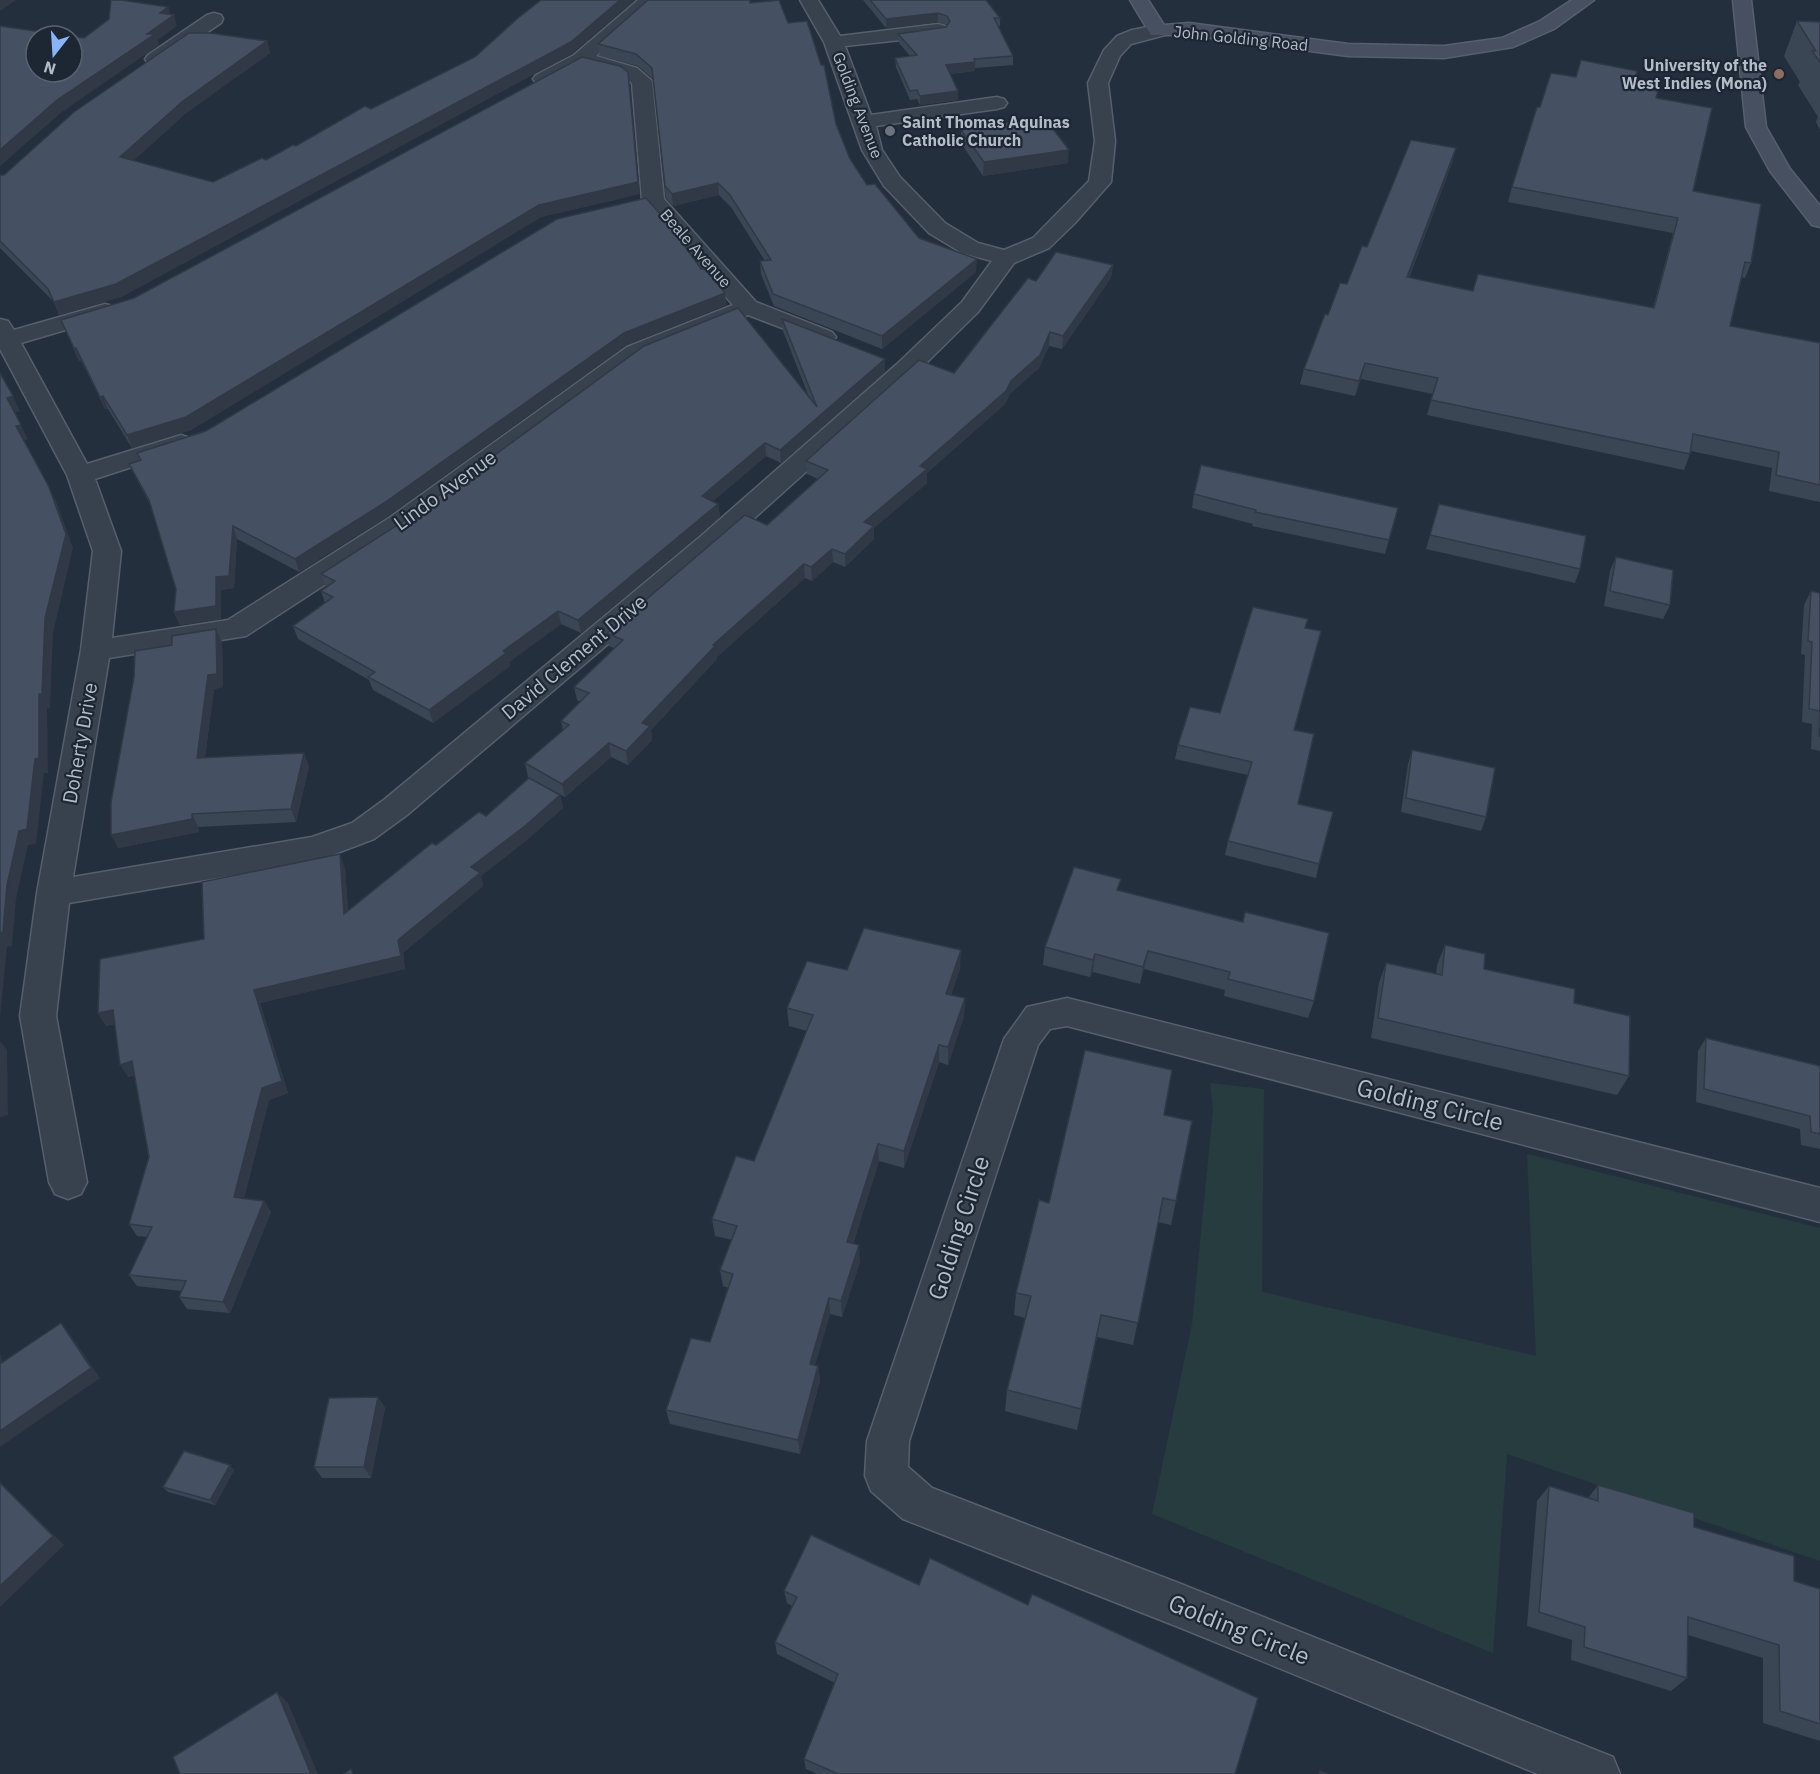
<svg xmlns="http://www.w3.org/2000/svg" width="1820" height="1774" font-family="'IBM Plex Sans',sans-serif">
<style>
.green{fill:#263c3f}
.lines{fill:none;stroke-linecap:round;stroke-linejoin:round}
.street-casing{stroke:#565f6c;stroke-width:3}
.secondary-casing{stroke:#565f6c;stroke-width:3}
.street{fill:#38414e;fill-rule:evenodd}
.secondary{fill:#465061;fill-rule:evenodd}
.wall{fill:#3b4654}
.shaded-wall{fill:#303945}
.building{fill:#455162;stroke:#303945;stroke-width:1.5;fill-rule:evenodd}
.education-dot{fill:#8d6e63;stroke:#1d2633;stroke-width:2}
.worship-dot{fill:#6b7280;stroke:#1d2633;stroke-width:2}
.labels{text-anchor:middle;stroke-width:4.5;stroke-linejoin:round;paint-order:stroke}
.far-street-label{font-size:16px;fill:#b4bcc9;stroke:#1d2633}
.far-poi-label{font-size:16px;font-weight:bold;fill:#b4bcc9;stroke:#1d2633;text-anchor:end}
.street-label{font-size:20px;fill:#b4bcc9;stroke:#1d2633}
.near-street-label{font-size:24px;fill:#b4bcc9;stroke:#1d2633}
</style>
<rect width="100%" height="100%" fill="#242f3e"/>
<!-- green -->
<path class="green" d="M1210,1083l54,6 -2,203 274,64 -9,-202 293,74v333l-313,-107 -14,199 -341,-139 40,-190 21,-214z"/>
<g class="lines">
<defs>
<g id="street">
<path d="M638,0h20l-62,56 41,12 15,13 12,118 92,103 76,30 4,5 -4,5 -8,2 -76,-29 -103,42 -236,173 -163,106 -137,22 -36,219 239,-40 40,-14 33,-24 316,-263 196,-172 65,-62 30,-41 -30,-8 -33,-20 -45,-47 -22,-36 -38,-108 -24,-42h18l22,36 98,-12 7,2 3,4 -3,4 -7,2 -93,10 26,69 126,-18 7,2 3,4 -3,4 -7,2 -121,17 6,24 18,27 45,46 33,20 26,7 29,-12 56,-57 6,-40 -7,-58 16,-33 13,-14 15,-6 26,-5 7,2 3,4 -3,4 -34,9 -11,12 -12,27 7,58 -4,41 -36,41 -26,25 -35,15 -36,49 -63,62 -194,174 -314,267 -33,24 -58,22 -247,42 -13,113 31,166 -6,12 -13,5 -13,-5 -6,-12 -29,-166 17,-123 44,-243 12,-99 -26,-76 -67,-126v-30l8,2 6,9 91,-26 8,2 4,5 -4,5 -92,27 66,121 94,-29 9,3 4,5 -4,5 -95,31 26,72 -9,87 116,-18 161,-102 238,-171 106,-42 -91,-105 -10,-117 -9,-7 -39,-11 -34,18h-14l-3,-4 3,-4 38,-20z"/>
<path d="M214,13l7,2 2,4 -2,4 -59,40h-14l-3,-4 3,-4 59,-40z"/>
<path d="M1067,998l753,190v34l-753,-196 -17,3 -12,16 -129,396 -1,26 24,21 249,96 432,173 7,17h-82l-357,-146 -278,-109 -32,-28 -6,-15 2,-35 137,-402 23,-32z"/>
</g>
<g id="secondary">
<path d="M1130,0h18l16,25 25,-2 159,21 96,2 58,-8 38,-17 32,-21h22l-40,29 -41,18 -69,11 -96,-2 -159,-21h-38z"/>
<path d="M1733,0h18l15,127 24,42 30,37v21l-8,-2 -42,-54 -24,-44z"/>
</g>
</defs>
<!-- street casing -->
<use href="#street" class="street-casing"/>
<!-- secondary casing -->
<use href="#secondary" class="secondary-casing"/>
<!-- street -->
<use href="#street" class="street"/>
<!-- secondary -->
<use href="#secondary" class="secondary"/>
</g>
<!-- wall -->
<g class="wall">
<path d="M863,0h123l14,18v8l-2,1 15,29v9l-38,3v3l-25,3 8,26 -38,5 -3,-6 -7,1 -14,-33 -1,-9 15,-2 -11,-13 -1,-9 48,-7 1,-2 -9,-3 -52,6z"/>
<path d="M750,3l38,20 48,101 14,35 17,26 52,53 57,34 -94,77 -108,-43 -13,-32 -1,-13h5l-34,-54 -12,-12 -46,11 -7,-8 -13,-119 -15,-13 -38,-10 -2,-12z"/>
<path d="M1797,21l23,1v108l-4,-8 2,-5 -20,-32 2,-3 -16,-26z"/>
<path d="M267,41l3,12 -84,60 -53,48 80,21 53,-22 105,-51 202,-56 -452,244 -62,18 -5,-13 -54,-54v-73h4z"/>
<path d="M1634,87l22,11 37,93 58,72 -6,15 -4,-1 -11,49 90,17v159l-51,-11 3,-23 -81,-17 -7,19 -257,-55 6,-21 -72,-15 -6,17 -55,-12 4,-15 24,-54 19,-31 20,-37 89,-99 -4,15 -43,115 64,13 180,17 20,-75 -165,-31 4,-15 28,-80z"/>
<path d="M961,130l107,33 -85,13 -22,-33z"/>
<path d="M640,194l-99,23 -350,213 -59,18 -24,-39h-3l-24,-49 -2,1 -18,-41z"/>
<path d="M1113,265l-2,13 -49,71 -13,-3 -10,22 -29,26 -5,10 -78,69v10l-53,45v11l-29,28 -12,-5 -21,19 -7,-3 -88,79v2l-66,71 1,10 -24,25 -17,-8 -46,40 -37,-20 -3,-14 38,-32 -2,-10 20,-19 -4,-2 -3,-13 40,-39 -5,-2 -2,-13 160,-108 51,-46 -11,-5 -1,-13 148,-88 82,-92z"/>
<path d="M701,269l24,24 1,12 -100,40 -238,171 -89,56 -62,-33 -3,49 -13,2v29l-41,6 -6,-13 2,-23 -25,-83 -16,-30 -6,-12 11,-4 -3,-7z"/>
<path d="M782,319l103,40v13l-104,91 -15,-7 -53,45 5,3 2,13 -139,116 -20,-9 -52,38 1,4 -77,57 -60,-33 -4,-10 -71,-41 -5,-13 32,-23 -4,-12 5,-4 -5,-13 488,-177 -26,-66z"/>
<path d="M1194,494l204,14 -13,46 -133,-28 1,-2 -61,-16z"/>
<path d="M1439,504l141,65 -5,14 -149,-34z"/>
<path d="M1616,557l54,48 -7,14 -59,-13 6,-35z"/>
<path d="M1811,591l9,2v158l-9,-2 1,-25 -10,-2 3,-67 -4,-1 3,-49z"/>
<path d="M1308,619l-3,9 -11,102 4,74 21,60 -3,14 -91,-23 3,-14 20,-66 -73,-16 3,-14 42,-32z"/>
<path d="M216,629l6,13 1,45 -9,2 -9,68 104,9 -13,56 -98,5 1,5 -81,16 54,-203z"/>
<path d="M1412,750l74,67 -5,14 -80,-19 7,-48z"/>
<path d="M560,795l3,13 -35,31 -47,37 2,10 -80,67 2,16 -145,34 28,90 -19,7 -25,98 20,3 7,11 -41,101 -43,-4 -8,-12 3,-6 -45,-5 -8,-11 18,-38 -10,-1 -8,-12 20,-67 -14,-82 -7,2 -13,-53 -9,2 -8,-13 106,-74 141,-71 3,42 88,-65 50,-29z"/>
<path d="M1119,891l195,110 -6,17 -84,-22 1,-6 -81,-21 -4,15 -47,-12 -3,5 -47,-12 2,-18z"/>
<path d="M1445,945l39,24 90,34 55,73 -12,19 -246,-57 8,-55 7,-20 50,11 1,-9z"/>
<path d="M960,969l-9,26 14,3 -1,18 -16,49 -9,-3 -35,106 -25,-7 -26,83 7,18 -18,55 -12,-3 -15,51 3,1 2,15 -20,73 -130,-30 -4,-14 44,-68 19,-54 -6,-2 -3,-16 12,-30 -17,-4 -3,-17 42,-58 53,-130 -18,-5 -2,-18 60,-38z"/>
<path d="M1706,1038l114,28v83l-19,-4 -1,-16 -104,-27 2,-51z"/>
<path d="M1164,1115l12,86 -5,24 -13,-3 -25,123 -36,-8 -20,93 -72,-19 2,-21 18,-72 -11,-3 2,-22 33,-90z"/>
<path d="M378,1397l7,11 -14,70h-49l-8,-11z"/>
<path d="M234,1470l-19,35 -47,-13 -5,-5z"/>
<path d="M1598,1485l96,42 100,54 26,8v152l-57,-18v-65l-75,-23 -1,43 -16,13 -100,-31 1,-20 -45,-14 10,-125 12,-15 39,12z"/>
<path d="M784,1591l451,183h-418l-11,-5 -2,-10 31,-76 -58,-29 -2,-12 17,-36 -5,-3z"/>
</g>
<!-- shaded-wall -->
<g class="shaded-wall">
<path d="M0,0h16l-16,11z"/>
<path d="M620,0h15l-62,53 -452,244 -62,18 -5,-13z"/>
<path d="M168,7l3,10 3,-2 3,11 -19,14 1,5 -97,67 -62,54v-16l57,-50 90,-66 13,-21z"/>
<path d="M938,13v9l-52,6v-9z"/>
<path d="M267,41l3,12 -84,60 -62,56 -4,-12 63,-56z"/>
<path d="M975,62v9l-29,3v-9z"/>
<path d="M630,84l10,110 -99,23 -350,213 -59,18 -5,-13z"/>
<path d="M958,91v9l-38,5v-9z"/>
<path d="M1456,148l-4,15 -49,129 4,-15z"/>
<path d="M1069,150l-1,13 -85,13 1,-14z"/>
<path d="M718,183l1,12 -46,11 -1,-12z"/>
<path d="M977,259l-1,13 -94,77v-13z"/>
<path d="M1113,265l-2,13 -49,71 1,-13z"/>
<path d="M725,293l1,12 -100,40 -238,171 -89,56 -4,-13 329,-226z"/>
<path d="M1050,332l-1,14 -10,22 -29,26 -5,10 -78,69v10l-53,45v11l-29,28v-13l19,-32 56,-56 91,-85z"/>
<path d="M74,348h2l5,12 -2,1z"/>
<path d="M885,359v13l-104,91 -1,-13z"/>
<path d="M1365,363l-4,16 -6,17 4,-15z"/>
<path d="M13,396l7,15 -6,2 -7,-15z"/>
<path d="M103,396l5,13h-3l-5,-12z"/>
<path d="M21,425l7,14 -5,2 -7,-15z"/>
<path d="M765,443l1,13 -63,53 -1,-13z"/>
<path d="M49,487l7,14 17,47 -20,85 -3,75 -3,1 1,64h-4l-8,71 -8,1 -12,54 -4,47 -5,1 -7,71v-85l39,-239z"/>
<path d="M718,504l2,13 -139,116 -3,-13z"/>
<path d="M233,526l4,13 -3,49 -13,2v29l-41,6 -6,-13 42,-35z"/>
<path d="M832,549l1,13 -21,19 -1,-14z"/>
<path d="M804,564l1,14 -88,79v2l-66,71 1,10 -24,25 -2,-14 16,-28 71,-78z"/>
<path d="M558,611l3,13 -52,38 1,4 -77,57 -4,-13 74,-59z"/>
<path d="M216,629l6,13 1,45 -9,2 -11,82 -6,-13 11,-83z"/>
<path d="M609,743l2,14 -46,40 -3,-13z"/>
<path d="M304,753l5,13 -13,56 -5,-13z"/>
<path d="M560,795l3,13 -35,31 -47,37 2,10 -80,67 2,16 -145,34 28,90 -19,7 -28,109 -7,-12 28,-109 -8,-98 144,-50 73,-73z"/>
<path d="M192,814l6,13 1,5 -81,16 -7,-13z"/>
<path d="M340,854l5,14 4,59 -5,-13z"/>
<path d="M961,950l-1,19 -15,43 1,-18z"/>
<path d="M1148,951l-4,18 -4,15 3,-17z"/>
<path d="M1095,954l-2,18 -3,5 3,-17z"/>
<path d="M965,998l-1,18 -16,49v-18z"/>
<path d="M113,1010l8,12 -15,4 -8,-13z"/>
<path d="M0,1041l7,9 1,65 -8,2z"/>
<path d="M939,1045v17l-35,106v-17z"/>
<path d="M132,1061l8,12 -12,4 -8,-12z"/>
<path d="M878,1144l1,17 -31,97 -1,-16z"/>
<path d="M264,1201l7,11 -41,101 -7,-11z"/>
<path d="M859,1245l1,17 -18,55 -1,-16z"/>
<path d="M829,1298l1,16 -19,65 -1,-15z"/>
<path d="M61,1323l8,10 31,45 -100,69v-16z"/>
<path d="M0,1354l7,21 -7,-8z"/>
<path d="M818,1366l2,15 -20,73 -2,-14z"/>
<path d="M378,1397l7,11 -14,70 -7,-11z"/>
<path d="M230,1465l4,5 -19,35 -5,-5z"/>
<path d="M0,1482l64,63 -64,62z"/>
<path d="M277,1692l11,11 30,71h-7z"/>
</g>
<!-- building -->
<g class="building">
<path d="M111,0h10l47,7 -8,6 14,2 -27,19h8l-98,66 -57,50v-124l84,12 25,-19zM36,36h36v36h-36z"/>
<path d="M541,0h79l-49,42 -455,242 -62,18 -6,-13 -48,-48v-66h4l70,-63 115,-79h21l57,8 -84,60 -63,56 93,25 49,-24 4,2 27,-15 3,1 69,-40 6,3 104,-52 43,-39z"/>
<path d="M648,0h102v3l29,-3 9,23 19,-2 14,44h3l12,59 14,35 17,26 8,-1 44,54 58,21 -95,77 -109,-42 -13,-33 11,-1 -41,-65 -12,-12 -46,11 -7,-8 -13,-118 -16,-14 -38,-10z"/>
<path d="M870,0h116l14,18h-6l19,38 -39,3 1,3 -29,3 12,26 -38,5 -3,-6 -7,1 -15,-33 22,-3 -19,-21 48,-7 4,-6 -3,-5 -9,-3 -52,6z"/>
<path d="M1797,21l23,1v40l-8,-11h4z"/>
<path d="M582,57l38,9 8,6 10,110 -99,23 -353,212 -59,18 -24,-39 -3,1 -24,-49h-2l-13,-28 73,-22z"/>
<path d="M1581,60l56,11 -3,16 24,4 -2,7 56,10 -19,83 68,13 -10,59 -6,-1 -15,64 90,17v142l-44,-10 3,-23 -86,-18 -3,20 -259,-54 7,-22 -73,-15 -6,18 -55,-12 21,-55 3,1 12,-32 7,1 15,-38 5,1 44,-107 45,8 -49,129 66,14 5,-17 176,34 24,-90 -166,-31 25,-80h3l11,-34 25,4z"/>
<path d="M1044,117l25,33 -85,12 -23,-32z"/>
<path d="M646,198l23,26 32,45h5l19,24 -101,40 -240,170 -89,56 -62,-33 -4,50 -13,1v29l-42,6 2,-23 -27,-89 -20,-36 12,-4 -4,-7 69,-22 351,-212z"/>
<path d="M1056,252l57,13 -50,71 -13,-4 -10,23 -29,26 -5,10 -86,75 7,3 -63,53 10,4 -29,28 -13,-5 -21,18 -7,-3 -91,81 2,1 -73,77 8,3 -24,25 -17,-8 -47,41 -37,-21 44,-38 -8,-4 28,-28 -15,-6 49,-47 -16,-7 138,-118 22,10 61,-55 -22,-9 113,-101 35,13 74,-95 8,3z"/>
<path d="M738,308l79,99 -35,-88 103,40 -105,91 -15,-7 -63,53 16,8 -140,116 -20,-9 -55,40 3,2 -77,57 -61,-33 7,-5 -82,-46 40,-29 -12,-6 14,-10 -14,-7 86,-55 237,-173z"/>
<path d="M0,373l13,23 -6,2 14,27 -5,1 33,61 17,47 -21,84 -3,76h-3v64l-4,1 -8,70 -8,2 -12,54 -4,47 -3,1z"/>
<path d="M1201,465l197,43 -9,32 -134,-28 1,-2 -62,-16z"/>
<path d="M1439,504l147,32 -6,33 -150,-34z"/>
<path d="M1616,557l57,13 -3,35 -60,-14z"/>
<path d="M1811,591l9,2v143h-1l1,-25 -11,-2 3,-67 -4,-1z"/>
<path d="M1253,607l55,12 -3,9 16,3 -27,99 20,4 -16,70 35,8 -14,52 -91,-23 24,-79 -74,-17 12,-38 30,6z"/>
<path d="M216,629l1,45 -9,1 -11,83 107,-5 -13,56 -99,5v5l-81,16v-33l23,-125 1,-26 37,-6v-9z"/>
<path d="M1412,750l83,18 -9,49 -80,-19z"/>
<path d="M529,778l31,17 -35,31 -54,41 9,6 -82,67 3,16 -147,34 28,91 -20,7 -28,109 30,4 -41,101 -44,-5 7,-16 -57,-6 23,-48 -23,-3 20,-67 -17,-96 -12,4 -7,-55 -15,3 2,-54 104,-20 -2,-57 138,-28 4,60 88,-71 4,2 43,-33 7,4z"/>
<path d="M1074,867l47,12 -4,11 126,32 2,-10 84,21 -15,68 -86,-22 2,-7 -82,-21 -5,16 -48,-13 -2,6 -48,-13z"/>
<path d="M864,928l97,22 -15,44 19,4 -17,49 -9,-2 -35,106 -26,-7 -31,98 12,3 -18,56 -12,-3 -19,66 8,2 -20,74 -132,-30 25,-72 19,4 23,-68 -13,-4 17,-44 -25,-7 24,-63 18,5 59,-146 -26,-7 20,-47 40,9z"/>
<path d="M1445,945l40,9 -1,15 91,20 -1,14 56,13 -1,60 -251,-58 8,-55 56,12z"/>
<path d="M1706,1038l114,28v68l-9,-2 -1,-16 -106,-27z"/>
<path d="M1085,1050l87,20 -8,45 28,6 -16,80 -13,-3 -25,125 -37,-8 -20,94 -74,-19 24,-94 -15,-3 23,-93 10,3z"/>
<path d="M61,1323l30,45 -91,63v-67z"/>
<path d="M378,1397l-14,70h-50l15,-69z"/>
<path d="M184,1451l46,14 -20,35 -47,-13z"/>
<path d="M0,1483l53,53 -53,50z"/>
<path d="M1598,1485l96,28v14l100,29v25l26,8v135l-40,-13 -1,-66 -91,-28 -1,61 -103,-31 1,-20 -46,-15 10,-126 49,15z"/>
<path d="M811,1535l108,50 11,-27 98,47 4,-11 226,104 -23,76h-397l-34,-15 34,-85 -63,-32 22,-45 -13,-6z"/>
<path d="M277,1692l34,82h-131l-7,-17z"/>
<path d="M351,1769l2,5h-10z"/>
<path d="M1320,1771l8,3h-9z"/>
</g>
<!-- markers -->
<circle class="education-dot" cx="1779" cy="74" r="6"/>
<circle class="worship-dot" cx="890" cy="131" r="6"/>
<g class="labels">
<!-- far-street labels -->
<g class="far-street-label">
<text transform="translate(1241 38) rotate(6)" y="6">John Golding Road</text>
<text transform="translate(858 105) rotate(69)" y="6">Golding Avenue</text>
<text transform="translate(696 248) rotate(49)" y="6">Beale Avenue</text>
</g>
<!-- far-poi labels -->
<g class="far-poi-label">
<text x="1767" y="71">University of the<tspan x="1767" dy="18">West Indies (Mona)</tspan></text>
<text x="902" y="128" text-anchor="start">Saint Thomas Aquinas<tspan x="902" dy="18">Catholic Church</tspan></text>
</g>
<!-- street labels -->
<g class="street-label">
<text transform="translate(445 490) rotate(-36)" y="7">Lindo Avenue</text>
<text transform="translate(574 657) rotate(-40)" y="7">David Clement Drive</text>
<text transform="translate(80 743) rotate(-80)" y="7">Doherty Drive</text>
</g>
<!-- near-street labels -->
<g class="near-street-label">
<text transform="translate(1430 1105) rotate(14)" y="8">Golding Circle</text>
<text transform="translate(959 1228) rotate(-72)" y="8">Golding Circle</text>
<text transform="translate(1239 1630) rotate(22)" y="8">Golding Circle</text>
</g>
</g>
<!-- north arrow -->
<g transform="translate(54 54) rotate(197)"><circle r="28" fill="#1d2633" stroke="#59626f" stroke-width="1.5"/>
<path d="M0-4.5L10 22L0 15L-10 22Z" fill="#8ab4f8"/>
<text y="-9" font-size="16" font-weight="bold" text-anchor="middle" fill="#b4bcc9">N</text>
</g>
</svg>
